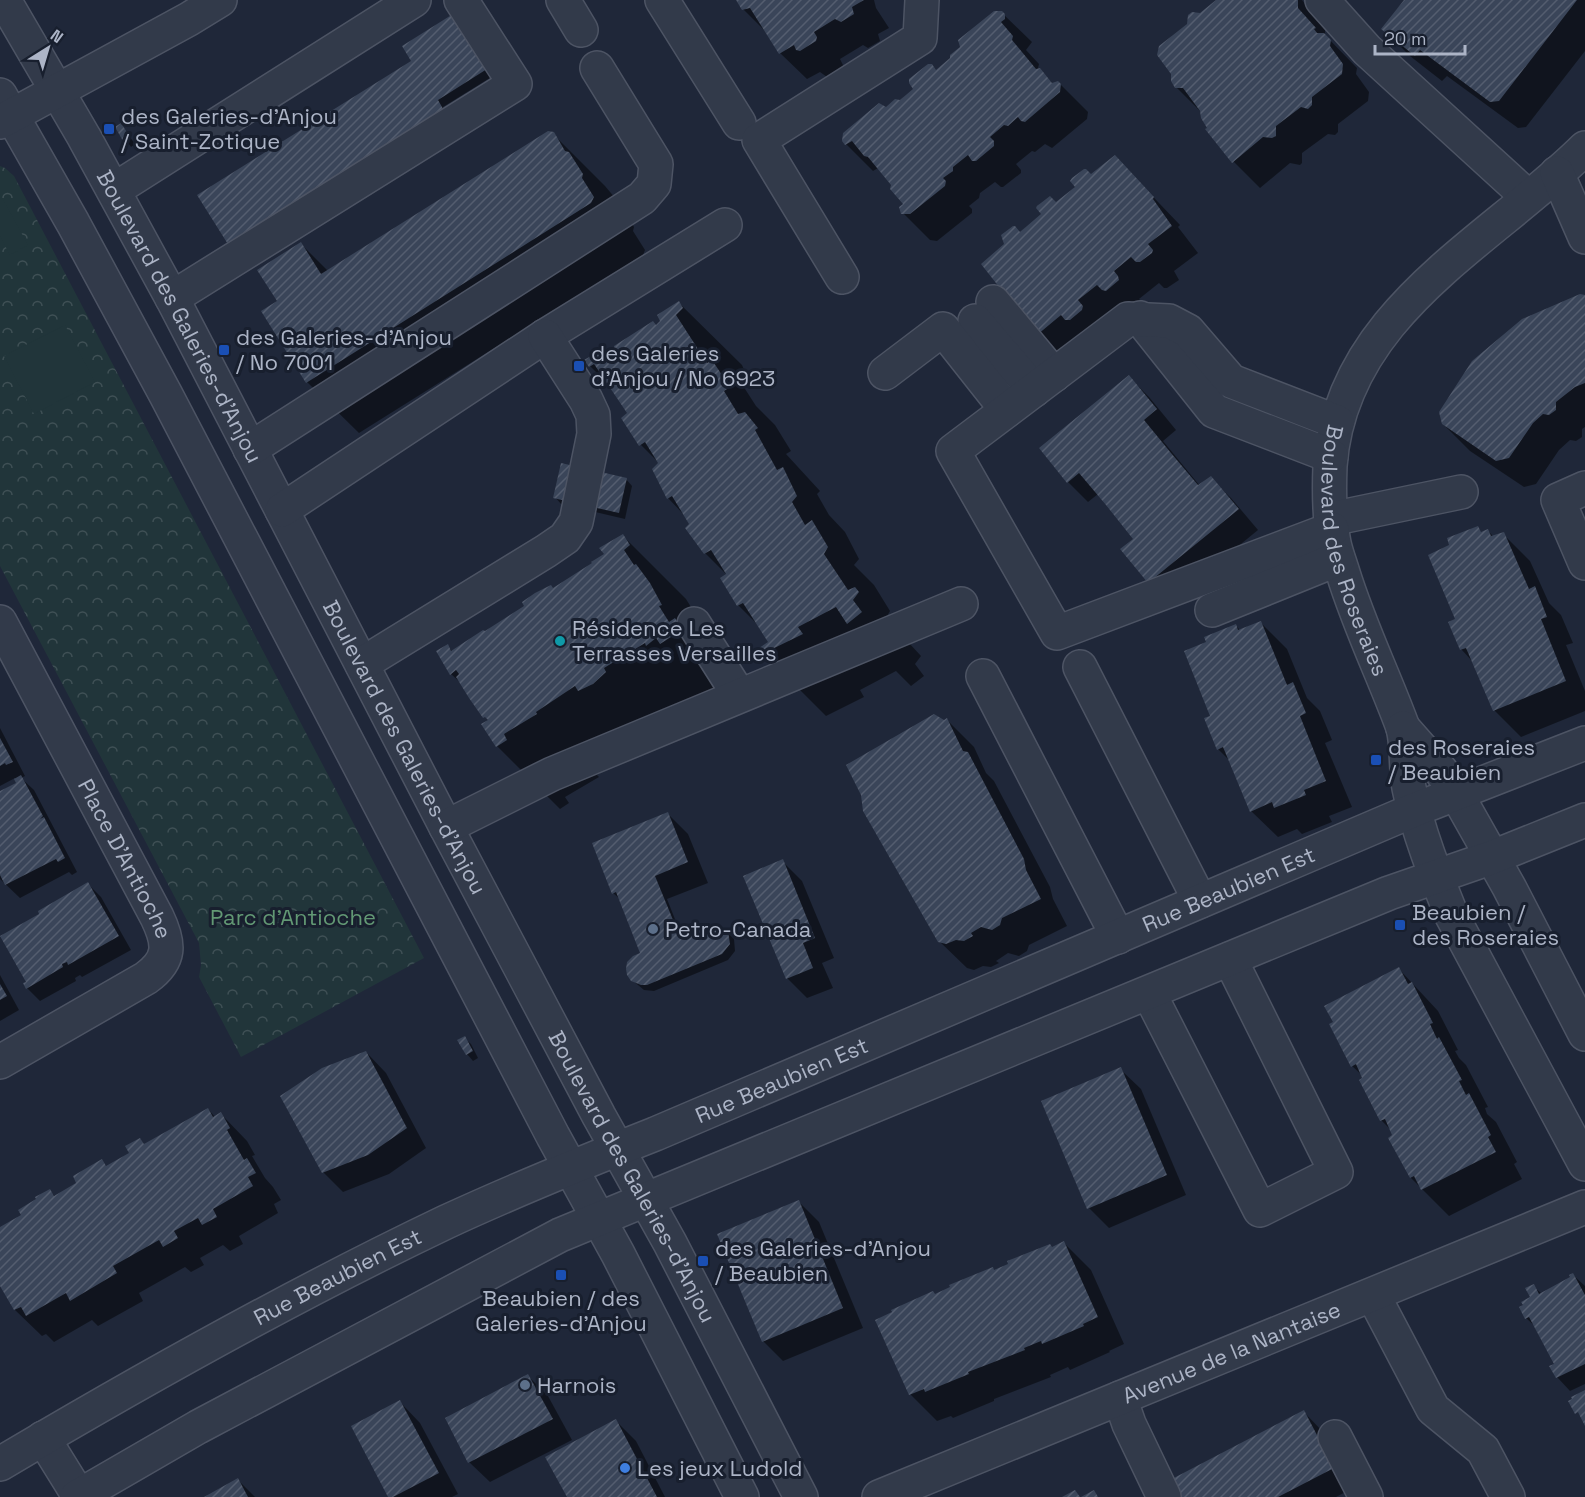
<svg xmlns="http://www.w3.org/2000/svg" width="1585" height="1497" font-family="'Space Grotesk',sans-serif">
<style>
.forest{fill:url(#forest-crowns)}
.pitch{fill:#21353a}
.shadow{fill:#0007}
.building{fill:url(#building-hatch)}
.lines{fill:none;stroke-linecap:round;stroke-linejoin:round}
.minor-casing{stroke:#4d5464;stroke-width:36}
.minor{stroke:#323a4a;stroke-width:33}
.transit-dot{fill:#1a4fb4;stroke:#181f2e;stroke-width:2}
.culture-dot{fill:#0f9aa8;stroke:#181f2e;stroke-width:2}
.service-dot{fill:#5c6f8a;stroke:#181f2e;stroke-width:2}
.shop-dot{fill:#3f7fe0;stroke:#181f2e;stroke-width:2}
.labels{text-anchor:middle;stroke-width:6;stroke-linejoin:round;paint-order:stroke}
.poi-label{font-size:22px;fill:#acb4c6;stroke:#181f2e;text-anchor:start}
.street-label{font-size:22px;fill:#acb4c6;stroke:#181f2e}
.park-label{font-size:22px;fill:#629874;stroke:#181f2e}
</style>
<defs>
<pattern id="forest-crowns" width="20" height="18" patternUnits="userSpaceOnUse" patternTransform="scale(1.5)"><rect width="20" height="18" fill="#21353a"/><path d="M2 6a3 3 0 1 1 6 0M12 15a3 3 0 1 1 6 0" fill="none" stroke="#3f5055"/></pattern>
<pattern id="building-hatch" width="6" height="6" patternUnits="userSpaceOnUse" patternTransform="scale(1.5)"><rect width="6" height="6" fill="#3a4559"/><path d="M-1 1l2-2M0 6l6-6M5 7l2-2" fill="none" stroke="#545d6f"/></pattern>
</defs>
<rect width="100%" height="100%" fill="#1f2739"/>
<!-- forest -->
<path class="forest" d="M0,166l5,2 9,8 410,782 -183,99 -42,-80 2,-12 -2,-22 -199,-377z"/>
<!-- pitch -->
<g class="pitch">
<path d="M0,194l28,51 -18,10 -10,-19z"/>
<path d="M65,325l30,57 -61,32 -30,-58z"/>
</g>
<!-- shadow -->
<g class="shadow">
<path d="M738,0h136l2,8 13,20 -11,6 2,7 -12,7 -5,-3 -23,14 3,6 -1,3 -15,9 -7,-5 -13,7 -27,-26 -11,-18 -26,-26z"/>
<path d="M1218,0h84l23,30v5l32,33 -1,6 13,18 -1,9 -30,23v8l-3,3 -7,-1 -26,19v10l-2,2 -10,-2 -30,25 -26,-26 -32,-49 -26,-26 24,-73z"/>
<path d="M1406,0h179v51l-59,76 -8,1 -71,-52 -5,5 -32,-25 -27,-27z"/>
<path d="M1001,12l31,30 -6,8 13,14 -1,4 15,16 5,-2 30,30 -1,7 -35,29 -7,-4 -10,8 -3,-1 -16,13 5,6v3l-18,14h-2l-6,-5 -15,11 -1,5 -10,8 3,3v4l-35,28 -7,-1 -27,-27 2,-9 -12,-19 -15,-17 -5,3 -27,-27 40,-35 14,-8 36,-30z"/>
<path d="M459,22l34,54 -50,31 8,14 -212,133 174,-193z"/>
<path d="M121,125l14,19 -4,3 -14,-20z"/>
<path d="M553,134l52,52 16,19 13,22 -1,4 12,19 -2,5 -284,178 -52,-51 -28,-81 22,-57 28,28z"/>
<path d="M1115,157l65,68 -2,2 20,26 -24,18 5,9 -12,8h-3l-5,-5 -20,16 6,5 -80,57 -53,-54 9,-74z"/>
<path d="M1585,297v130l-3,2v8l-6,4 -6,-1 -11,10 -23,34 -12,3 -54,-36 -27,-27z"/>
<path d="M679,303l63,62 3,7 -7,6 18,28 19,19 16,26 -5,3 34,37 -3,3 12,21 16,17 14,27 -5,6 20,20 16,26 -4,7 35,38 -6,8 9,12 -13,10 -15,-15 -36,19 4,7 -38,19 -63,-63 7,-11 -9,-14 -23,-23 -11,-30 -22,-22 -19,-36 -18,-19 -8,-34 -19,-19 -18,-27 6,-4 -17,-26 -22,-22 66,-39z"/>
<path d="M1129,377l20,20 27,33 -13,11 37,45 10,-8 21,20 27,32 -88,72 -21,-20 -14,-43 -37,-45 -10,8 -20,-20z"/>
<path d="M626,479l6,7 -7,33 -64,-15 -6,-7z"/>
<path d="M1477,528l5,5 6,-2 6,6 9,-3 27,27 19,42 12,12 12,28 -7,2 19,46v20l-64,26 -26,-26 -22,-49 -12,-13 -5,-29 -5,-74z"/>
<path d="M623,536l63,63 52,84 -141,92 2,2 -34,20 4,6 -9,6 -63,-63 -14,-21 6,-4 -26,-36 -12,-11 -4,-28 6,6 32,-19 121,-78z"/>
<path d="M1260,622l27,27 20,49 13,13 12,29 -7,3 27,64 -23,9 3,6 -30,12 -5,-5 -19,8 -27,-26 -21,-50 -12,-12 -6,-33 -4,-73 28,-17 4,4z"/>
<path d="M947,720l27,27 12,26 8,8 56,106 3,12 14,27 -38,19 -2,6 -8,5 -11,-3 -12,8 3,2 -8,4 -8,-1 -9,4 -7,-2 -28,-27 5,-220z"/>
<path d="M0,728l25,48 -4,2 13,12 43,82 -5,3 -3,-3 -49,26 -20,-19v-86l18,-9 -3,-6 -15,8z"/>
<path d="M668,814l20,20 20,49 -41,16 15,38 45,-5 7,7 1,12 -7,9 -74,31 -10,-1 -12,-10 10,-27 -21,-53 -8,-7z"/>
<path d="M782,861l20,20 32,77 -12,5 11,25 -26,10 -20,-20z"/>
<path d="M88,884l13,13 30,53 -49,27 -2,-2 -5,3 1,3 -36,20 -13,-13 14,-74z"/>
<path d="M1399,969l39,42 20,39 -3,1 4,7 7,7 22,42 -3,1 2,6 9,8 21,40 -3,2 8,15 -73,37 -38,-38 -21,-40 4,-2 -2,-5 -11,-11 -16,-42 -13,-12z"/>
<path d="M0,975l19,35 -19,11z"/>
<path d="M464,1038l7,6 7,14 -5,3 -6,-7z"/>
<path d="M366,1052l20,21 40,75 -37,26 -46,18 -20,-20z"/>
<path d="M1120,1069l21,20 45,106 -77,33 -20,-20z"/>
<path d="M208,1109l7,8 6,-3 26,27 8,14 -3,1 13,22 8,9 8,13 -7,4 4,9 -39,23 4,8 -13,7 -7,-6 -23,13 4,7 -13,7 -6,-5 -46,26 4,8 -45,25 -6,-6 -38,22 -8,-8 -4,2 -27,-26 -15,-27v-54l23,-14 26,-24 7,6 22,-13 23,-23 6,6 24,-14 9,-14 5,6z"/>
<path d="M799,1202l20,20 44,106 -80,33 -20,-20z"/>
<path d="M1064,1243l27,27 33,74 -15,7 1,1 -40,18 -2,-3 -18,8 1,2 -57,22v2l-41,17 -2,-2 -14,5 -26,-26 -34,-75z"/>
<path d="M1573,1275l12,11v98l-15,7 -13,-14 -1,-12 -19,-37 -11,-10 7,-32 9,8 30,-16z"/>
<path d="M528,1376l20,20 24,44 -82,42 -21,-20z"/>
<path d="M400,1402l20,21 38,71 -6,3h-62z"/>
<path d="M1303,1411l20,21 30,56 -17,9h-155z"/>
<path d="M616,1421l20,20 29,56h-96z"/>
<path d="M238,1480l17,17h-48z"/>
</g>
<!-- building -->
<g class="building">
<path d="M736,0h128l-12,7 2,7 -13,8 -6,-3 -21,13 3,5 -1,4 -16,10 -4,-1 -2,-5 -15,9 -29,-46 -8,2z"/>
<path d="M1216,0h82v8l18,20 -2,1 3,4h7l7,7 -1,6 13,18 -1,10 -30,23v8l-4,4 -7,-2 -25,19v10l-4,2 -9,-1 -31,26 -27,-34 2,-1 -6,-10 -1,-7 -17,-23h-8l-4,-7v-7l-14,-19 2,-9 28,-22 1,-9 4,-3 8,1z"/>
<path d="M1404,0h173l-78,101 -9,1 -70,-52 -5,6 -34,-27z"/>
<path d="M994,11h8l3,3v5l-4,3 12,14 -1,4 24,29 4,-1 12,15 6,-2 3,3 -1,8 -35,30 -4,-1 -3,-4 -10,9 -4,-1 -14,12 4,4v5l-18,15h-4l-4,-6 -15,12v4l-10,7 3,3 -1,5 -35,28h-9l-2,-7 4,-3 -13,-15 1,-4 -23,-28 -4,-1 -12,-15 -7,4 -3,-4 1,-8 36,-30 7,4 9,-8 5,1 13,-11 -4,-6v-4l19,-15h4l4,6 14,-12v-3l10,-8 -2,-7z"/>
<path d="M453,14l34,55 -49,31 8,14 -215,135 -34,-54 214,-134 -9,-15z"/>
<path d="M121,123l9,14 -7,4 -8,-14z"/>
<path d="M548,131l6,1 11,19 4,1 14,22 -1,4 12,19 -3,6 -285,180 -45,-72 16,-10 -20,-31 44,-28 20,32z"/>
<path d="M1115,155l39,42 -1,2 19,27 -24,18 5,6 -1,3 -12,9h-4l-5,-5 -17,14 4,5 1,4 -13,11 -4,-1 -5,-5 -19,15 5,6 -1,4 -12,10h-5l-4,-5 -24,20 -56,-71 23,-20 -3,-9 12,-9h2l5,6 21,-18 -5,-6 1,-2 13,-10 6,6 19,-15 -5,-6 2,-3 12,-9h2l5,5z"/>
<path d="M1580,294l5,1v88l-10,4 -19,15v8l-7,5 -6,-1 -10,9 -24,35 -13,3 -54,-37 -3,-12 33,-51 50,-42z"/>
<path d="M679,301l4,7 -7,7 31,48 5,-3 18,27 -6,4 14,23 7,-2 13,16 -3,2 22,40 6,-3 14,29 -5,6 13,23 7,-5 16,27 -4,7 24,36 7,-3 4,5 -6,8 9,12 -15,12 -11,-17 -38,20 5,7 -41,20 -3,-6 9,-6 -25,-39 -6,3 -17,-28 6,-4 -15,-24 -7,4 -19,-26 4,-4 -17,-28 -5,3 -15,-30 6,-6 -13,-21 -6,4 -18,-28 6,-5 -33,-49 -5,3 -5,-7 21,-12 5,4 4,-2v-4l39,-25 3,4 4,-4 -3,-6z"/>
<path d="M1129,375l28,34 -13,11 27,33 27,32 13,-9 28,33 -91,74 -28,-34 13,-10 -27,-34 -27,-32 -12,10 -28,-35z"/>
<path d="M561,463l66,15 -8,35 -66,-15z"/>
<path d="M1478,526l3,6 7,-3 3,7 13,-4 25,57 6,-3 12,31 -6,2 25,62 -73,30 -27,-63 -6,2 -12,-28 7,-3 -27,-64 21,-10 -2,-7z"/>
<path d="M623,534l7,11 -6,5 10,15 2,-1 14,19 12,22 -3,1 10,16 6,-4 7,12 -22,14 -4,-6 -10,8 -1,-3 -41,25 2,4 -13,12 -15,7 -3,-5 -39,26 1,2 -33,20 3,6 -11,7 -15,-23 7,-4 -3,-3 -2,1 -14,-20 -13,-21 3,-3 -3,-4 -6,5 -14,-24 12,-7 3,7 32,-21 2,1 39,-25 -2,-4 13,-9 16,-8 2,3 39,-25 -1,-1 13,-8 -5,-6z"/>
<path d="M1261,621l26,64 6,-3 13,31 -6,3 26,65 -22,9 2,5 -32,13 -2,-6 -22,10 -27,-65 -6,3 -13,-32 6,-2 -26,-65 22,-9 -2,-5 32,-13 2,6z"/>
<path d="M934,714l10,6 3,-2 16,33 5,1 56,107 2,11 15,29 -39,19 -2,7 -8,5 -11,-3 -10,6 2,3 -9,5 -8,-1 -10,4 -8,-2 -75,-131 -2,-16 -15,-30z"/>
<path d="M0,738l13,24 -7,3 -1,-2 -5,3z"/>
<path d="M21,775l22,41 -3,3 4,-2 21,41 -7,4 -2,-3 -51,26 -5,-10v-84l16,-8 -2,-4z"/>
<path d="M668,812l20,50 -33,14 25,61 30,-13h6l12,7 2,13 -8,10 -75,31h-6l-10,-4 -4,-6 -1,-6 1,-7 6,-6 7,-3 -24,-61 -4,2 -20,-51z"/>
<path d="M783,859l32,79 -12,5 10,25 -27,11 -43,-103z"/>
<path d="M88,882l31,54 -51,29 -1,-3 -5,2 1,3 -37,22 -3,-6 3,-1 -26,-46 39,-22 -1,-3z"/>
<path d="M1399,967l9,17 4,-2 21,41 -3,1 7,15 2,-2 23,43 -3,1 7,14 3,-2 22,42 -3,2 8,15 -75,38 -7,-14 -4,2 -22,-40 4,-3 -7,-16 -5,2 -21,-41 3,-2 -6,-14 -5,3 -22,-43 4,-2 -9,-16z"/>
<path d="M0,984l7,12 -7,4z"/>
<path d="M465,1036l8,15 -7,4 -9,-15z"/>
<path d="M366,1051l41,77 -39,27 -46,18 -42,-77 42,-28z"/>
<path d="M1121,1067l46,108 -80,34 -46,-108z"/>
<path d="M208,1108l5,9 8,-5 9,16 -8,5 5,-3 17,30 3,-2 9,15 -8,4 5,9 -40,23 4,8 -15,8 -4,-7 -24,13 4,7 -15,9 -4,-7 -46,26 4,7 -47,28 -4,-8 -40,23 -5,-9 -7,3 -14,-24v-59l21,-12 -3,-5 18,-11 -1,-2 15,-8 4,7 22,-13 -3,-7 29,-17 4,7 23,-13 -4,-7 15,-8 4,6z"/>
<path d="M799,1200l44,108 -81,34 -45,-108z"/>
<path d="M1064,1241l34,76 -15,7 1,2 -42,18 -1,-3 -17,7 1,2 -57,22 1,2 -44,18 -1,-3 -15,6 -34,-75 17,-8 -1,-2 42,-19 2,3 15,-7 -1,-2 44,-18 1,3 14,-6 -1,-3 43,-17 2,3z"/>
<path d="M1573,1273l12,22v69l-29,14 -7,-12 5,-2 -25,-47 -4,2 -6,-12 4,-2 -2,-3 9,-5 -5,-9 9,-4 5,10 31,-17 -1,-2z"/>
<path d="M528,1374l25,45 -85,44 -23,-45z"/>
<path d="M1585,1390v36l-7,-14 -3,2 -7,-13 4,-2 -1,-2z"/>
<path d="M400,1400l39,73 -46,24h-5l-37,-71z"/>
<path d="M1304,1410l30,58 -56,29h-99l-9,-17z"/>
<path d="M616,1419l41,78h-90l-22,-40z"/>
<path d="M238,1478l10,19h-44z"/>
<path d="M1075,1490l5,7h-18z"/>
<path d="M1094,1490l4,7h-17z"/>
</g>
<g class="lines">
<defs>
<g id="minor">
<path id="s1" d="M4,0l80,137 88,161 274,529 153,289 71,127 131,254"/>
<path d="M563,0l18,30"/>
<path d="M662,0l77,123"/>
<path d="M1322,0l45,50 161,147"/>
<path d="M0,95l73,128 93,172 387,741 65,118 124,243"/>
<path d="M0,122l189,-103 31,-19"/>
<path id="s2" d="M1585,148c-97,96 -244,165 -255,318 -1,25 -1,52 4,77 2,10 6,20 9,30 16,52 40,101 59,152 6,16 3,44 7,63 9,44 26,86 43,128l133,248"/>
<path d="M1557,173l28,64"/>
<path d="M114,190l300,-190"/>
<path d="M842,277l-83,-137 161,-102 2,-38"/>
<path d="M172,298l343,-214 -54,-84"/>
<path d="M993,302l61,73"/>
<path d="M1140,318l74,93 117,45"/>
<path d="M975,321l59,69"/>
<path d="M885,373l58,-44 64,81"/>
<path d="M250,449l392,-251 12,-14 2,-20 -59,-96"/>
<path d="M1585,488l-27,12 27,63"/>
<path d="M282,510l263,-174 180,-111"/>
<path d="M1331,519l130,-27"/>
<path d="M1332,529l-275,104 -104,-182 175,-132 41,2 19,10 43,50 106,41"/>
<path d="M1212,610l126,-51"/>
<path id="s3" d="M0,622l157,295c13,27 14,43 -11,61l-146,84"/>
<path d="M694,624l45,71"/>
<path d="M362,664l184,-113 19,-13 11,-16 18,-88 -1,-19 -7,-15 -41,-64"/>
<path d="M1080,667l120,234"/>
<path d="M983,676l135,261"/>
<path d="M1403,728l38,43 15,22 53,94 76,147"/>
<path d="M446,827l106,-53 409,-170"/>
<path d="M1149,993l111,217 76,-38 -106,-213"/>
<path d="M1373,1295l60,114 50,41 25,47"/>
<path d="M1120,1398l9,26 35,73"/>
<path d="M1335,1437l31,60"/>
<path d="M43,1438l36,58"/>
<path id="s4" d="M0,1464c145,-86 293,-169 446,-242 69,-32 138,-60 209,-88l759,-324 171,-67"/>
<path d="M77,1497l121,-70 362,-192 829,-342 104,-36 92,-37"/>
<path id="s5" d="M879,1497l706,-290"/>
</g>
</defs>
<!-- minor casing -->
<use href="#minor" class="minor-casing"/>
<!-- minor -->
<use href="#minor" class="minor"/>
</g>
<!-- markers -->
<g class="transit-dot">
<rect x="103" y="123" width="12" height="12" rx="3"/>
<rect x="218" y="344" width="12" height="12" rx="3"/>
<rect x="573" y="360" width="12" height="12" rx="3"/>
<rect x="1370" y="754" width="12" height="12" rx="3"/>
<rect x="1394" y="919" width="12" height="12" rx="3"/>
<rect x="697" y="1255" width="12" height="12" rx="3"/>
<rect x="555" y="1269" width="12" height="12" rx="3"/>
</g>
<circle class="culture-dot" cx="560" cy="641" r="6"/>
<g class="service-dot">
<circle cx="653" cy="929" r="6"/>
<circle cx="525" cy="1385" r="6"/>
</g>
<circle class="shop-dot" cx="625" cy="1468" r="6"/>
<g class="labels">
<!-- poi labels -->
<g class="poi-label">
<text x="121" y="124">des Galeries-d'Anjou<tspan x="121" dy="25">/ Saint-Zotique</tspan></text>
<text x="236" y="345">des Galeries-d'Anjou<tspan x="236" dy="25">/ No 7001</tspan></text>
<text x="591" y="361">des Galeries<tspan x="591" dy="25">d'Anjou / No 6923</tspan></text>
<text x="572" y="636">Résidence Les<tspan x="572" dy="25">Terrasses Versailles</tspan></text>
<text x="1388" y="755">des Roseraies<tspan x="1388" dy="25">/ Beaubien</tspan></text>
<text x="1412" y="920">Beaubien /<tspan x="1412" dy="25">des Roseraies</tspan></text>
<text x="665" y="937">Petro-Canada</text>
<text x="715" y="1256">des Galeries-d'Anjou<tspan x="715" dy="25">/ Beaubien</tspan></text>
<text x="561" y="1306" text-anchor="middle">Beaubien / des<tspan x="561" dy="25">Galeries-d'Anjou</tspan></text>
<text x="537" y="1393">Harnois</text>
<text x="637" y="1476">Les jeux Ludold</text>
</g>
<!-- street labels -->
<g class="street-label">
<text dy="8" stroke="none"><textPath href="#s1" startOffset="362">Boulevard des Galeries-d'Anjou</textPath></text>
<text dy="8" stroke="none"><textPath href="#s2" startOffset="508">Boulevard des Roseraies</textPath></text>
<text dy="8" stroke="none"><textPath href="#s1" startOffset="848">Boulevard des Galeries-d'Anjou</textPath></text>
<text dy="8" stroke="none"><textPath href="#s3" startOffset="268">Place D'Antioche</textPath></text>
<text dy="8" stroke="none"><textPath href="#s4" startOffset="1358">Rue Beaubien Est</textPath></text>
<text dy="8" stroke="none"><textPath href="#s4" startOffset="872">Rue Beaubien Est</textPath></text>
<text dy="8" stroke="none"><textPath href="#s1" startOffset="1334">Boulevard des Galeries-d'Anjou</textPath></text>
<text dy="8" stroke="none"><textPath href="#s4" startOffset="386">Rue Beaubien Est</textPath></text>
<text dy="8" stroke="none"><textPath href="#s5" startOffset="381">Avenue de la Nantaise</textPath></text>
</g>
<!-- park labels -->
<g class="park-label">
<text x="293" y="925">Parc d'Antioche</text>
</g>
</g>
<!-- north arrow -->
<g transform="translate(48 48) rotate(37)" stroke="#181f2e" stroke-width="4.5" paint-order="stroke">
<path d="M0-4.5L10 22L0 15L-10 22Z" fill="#acb4c6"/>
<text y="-9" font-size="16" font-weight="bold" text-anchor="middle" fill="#acb4c6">N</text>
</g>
<!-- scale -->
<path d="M1375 45v9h90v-9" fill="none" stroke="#acb4c6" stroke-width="3"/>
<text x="1384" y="45" font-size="18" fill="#acb4c6" stroke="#181f2e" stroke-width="4.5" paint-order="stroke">20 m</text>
</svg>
